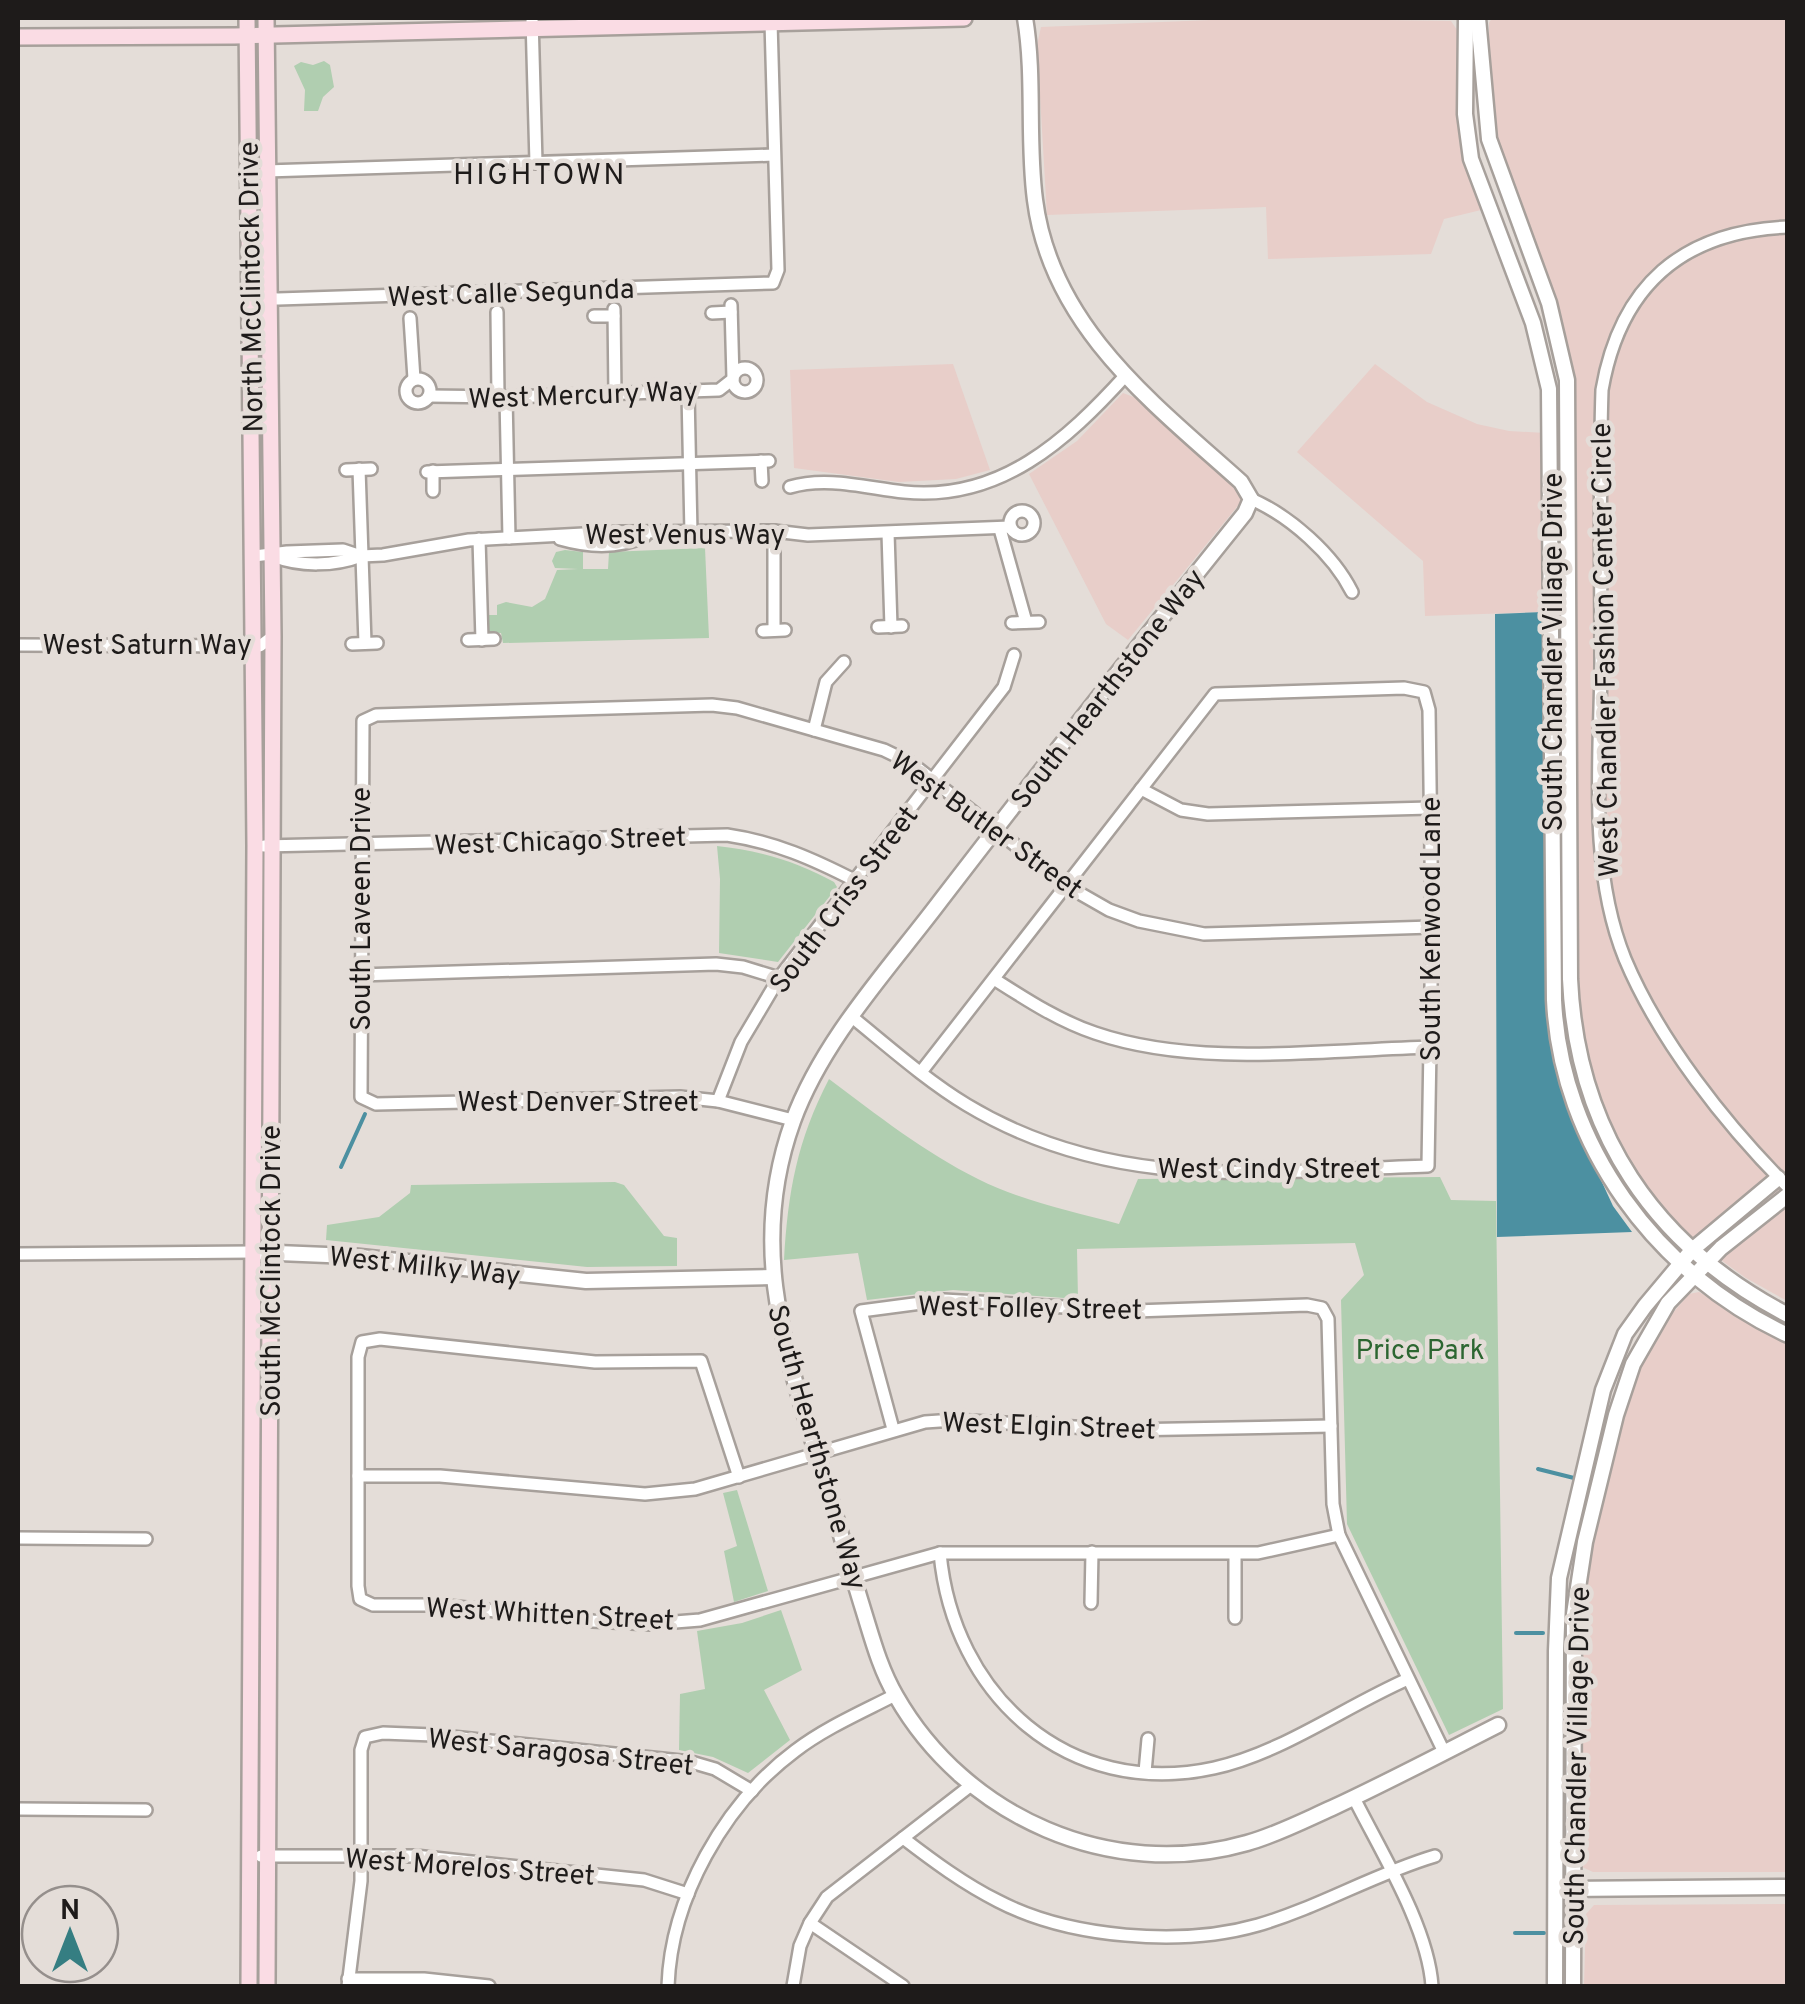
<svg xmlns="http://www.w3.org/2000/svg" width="1805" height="2004" font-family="Overpass,sans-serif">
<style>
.commercial{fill:#e8cec9}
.green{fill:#b0ceb0}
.water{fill:#4c90a1}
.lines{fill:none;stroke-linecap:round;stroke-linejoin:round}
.stream{stroke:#4c90a1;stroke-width:4}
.minor-casing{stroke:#a7a09b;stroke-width:16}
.tertiary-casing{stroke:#a7a09b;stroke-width:19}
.secondary-casing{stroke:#a7a09b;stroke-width:20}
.minor{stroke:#fff;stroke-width:11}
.tertiary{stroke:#fff;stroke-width:14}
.secondary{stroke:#fadce4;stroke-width:15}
.labels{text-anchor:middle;stroke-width:9;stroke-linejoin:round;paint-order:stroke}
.street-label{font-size:28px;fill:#1e1b1a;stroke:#e4ddd8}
.park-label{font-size:28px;fill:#2c6631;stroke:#e4ddd8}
.neighbourhood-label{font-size:30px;letter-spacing:2.5px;fill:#1e1b1a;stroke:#e4ddd8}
</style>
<rect width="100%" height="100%" fill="#e4ddd8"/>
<!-- commercial -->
<g class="commercial">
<path d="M1259,18l192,3 6,9 3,117 21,63 -37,9 -13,35 -163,5 -2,-52 -219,8 -10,-170 4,-18z"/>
<path d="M1492,18h295v1283l-41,-23 -57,-41 -39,-43 -45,-79 -22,-78 -5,-48 -4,-609 -15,-71 -63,-172 -7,-54v-60z"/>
<path d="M953,364l37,106 -34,9 -57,3 -105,-14 -4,-98z"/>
<path d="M1375,364l52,38 50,22 32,7 36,2 -1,179 -119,4 -2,-55 -126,-109z"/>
<path d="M1123,393l16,6 92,85 10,11v7l-113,138 -22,-16 -77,-150 48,-33z"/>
<path d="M1699,1292l88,50v530h-194l-11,-5 -2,-18 1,-247 6,-37 24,-106 25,-83 13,-28 22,-33 18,-21z"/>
<path d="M1787,1904v82h-203l2,-72 8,-9z"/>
</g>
<!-- green -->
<g class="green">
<path d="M324,61l6,4 4,22 -11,10 -5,14h-14l1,-21 -11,-24 7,-4 12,3z"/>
<path d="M705,548l4,90 -206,5 -2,-10h-12v-18h8v-10l9,-3 26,5 13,-8 12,-29 21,-1 -23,-1 -3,-7 4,-9 9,-2 18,2v17h25l1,-17z"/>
<path d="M717,846c41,4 81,16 117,36l3,5 -59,75 -59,-9 1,-74z"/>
<path d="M829,1079c48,36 95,73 149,100 44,22 94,32 141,45l19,-45 302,-2 11,23 45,1 7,508 -54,26 -102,-211 -6,-224 23,-25 -9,-32 -278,6 1,50 -125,-9 -86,10 -9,-47 -74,7c4,-69 13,-119 45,-181z"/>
<path d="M615,1182l9,3 40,51 13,2v28l-90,1 -261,-27 1,-15 52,-8 31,-24 1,-8z"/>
<path d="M737,1490l31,101 -34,11 -10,-51 13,-5 -14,-53z"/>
<path d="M781,1610l21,60 -38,20 26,50 -42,33 -35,-16 -34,-7 1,-56 25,-5 -8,-58 45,-8z"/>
</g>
<!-- water -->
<path class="water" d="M1544,612l3,403 21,94 45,97 19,26 -135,5 -2,-623z"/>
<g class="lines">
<!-- stream -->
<g class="stream">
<path d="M341,1167l24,-53"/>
<path d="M1538,1469l36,9"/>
<path d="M1516,1633h27"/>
<path d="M1515,1933h29"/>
</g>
<defs>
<g id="minor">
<path d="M532,18l4,145"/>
<path d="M266,171l508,-16"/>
<path d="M1788,227c-106,4 -168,59 -186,163 -3,92 -1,183 -1,274 -1,96 -13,204 24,295 34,81 100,165 163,228"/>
<path d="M250,297l28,2 495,-16 5,-13 -7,-248"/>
<path d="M614,309l1,86"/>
<path d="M497,312l1,85"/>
<path d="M712,313l19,-1"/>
<path d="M594,316h20"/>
<path d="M410,318l4,61"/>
<circle cx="745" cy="380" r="12"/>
<circle cx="418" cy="391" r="12"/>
<path d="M688,393l3,140"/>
<path d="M429,396l77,1 213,-7 14,-11 -2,-74"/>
<path d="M506,397l3,141"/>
<path d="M761,461l1,20"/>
<path d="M359,469l6,174"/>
<path d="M346,470l25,-1"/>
<path d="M433,471v20"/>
<path d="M427,472l342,-11"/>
<path d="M790,487c37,-11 77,1 114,5 96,10 163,-52 222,-117"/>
<path d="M1251,499c39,17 82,55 101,93"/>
<circle cx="1022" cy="523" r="12"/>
<path d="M1000,529l26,93"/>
<path d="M774,531v99"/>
<path d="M888,533l3,94"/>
<path d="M479,539l3,101"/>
<path d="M560,539c28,8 58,10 85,-3"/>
<path d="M254,556l33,-4 56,-2 18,6 22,-1 86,-15 152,-8 153,-1 34,4 202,-8"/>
<path d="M273,556c27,11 62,10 88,0"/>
<path d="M1012,623l27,-1"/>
<path d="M878,627l24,-1"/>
<path d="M763,631l22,-1"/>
<path d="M468,640l26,-1"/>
<path d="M352,644l25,-1"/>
<path d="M18,645l236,1h6l13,-10"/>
<path d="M814,730l12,-48 18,-20"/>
<path d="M1141,789l40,21 27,4 222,-6"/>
<path d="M264,846l463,-11c48,7 86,24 129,46"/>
<path d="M359,975l357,-11 27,3 36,11"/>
<path d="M994,979c33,21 65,42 101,54 102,35 228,17 336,14"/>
<path d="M852,1017c37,30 74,63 115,88 148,89 298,66 461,61l4,-239 -3,-217 -5,-18 -20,-4 -189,6 -294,378"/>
<path d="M718,1101l23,-59 38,-64 225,-291 10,-32"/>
<path d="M793,1120l-75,-19 -38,-4 -304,7 -15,-7 2,-376 13,-6 336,-10 25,3 147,42 27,13 156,123 42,24 30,11 65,13 228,-7"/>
<path d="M18,1254l234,-2"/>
<path d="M893,1429l-32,-118 83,-11 191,11 172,-6 15,3 6,11 5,185 6,31 105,217"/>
<path d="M358,1476h82l205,18 50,-5 230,-67 29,-2 171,10 206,-4"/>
<path d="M739,1477l-38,-116 -106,1 -215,-23 -18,3 -4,15v229l2,13 13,6h65l155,16 57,3 50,-4 240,-67h318l81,-18"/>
<path d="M18,1538l128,1"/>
<path d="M940,1553c13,142 128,247 274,215 68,-15 130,-61 194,-89"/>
<path d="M1235,1554v64"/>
<path d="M1091,1603l1,-51"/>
<path d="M1145,1772l3,-33"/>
<path d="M1354,1798c27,54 74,129 78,188"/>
<path d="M18,1809l128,1"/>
<path d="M903,1838c30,23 61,46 95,63 71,37 183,46 260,24 62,-18 116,-51 177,-69"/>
<path d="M261,1856h154l229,24 44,14"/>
<path d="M810,1923l93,63"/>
<path d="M348,1979h76l65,7"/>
<path d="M348,1986l13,-105v-131l4,-13 18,-4 50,2 258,27 24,7 37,22"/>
<path d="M668,1986c3,-88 56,-182 127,-235 30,-23 67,-39 100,-56"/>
<path d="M793,1986l7,-40 10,-23 17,-26 143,-111"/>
</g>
<g id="tertiary">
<path d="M1025,18c10,59 2,122 10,182 16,126 118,203 206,282l10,17 -6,14c-103,128 -204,257 -304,387 -52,69 -118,139 -148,221 -47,130 -5,237 32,360 13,43 25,86 38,128 9,29 17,60 33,87 69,121 215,186 351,147 29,-8 58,-23 85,-35 56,-26 111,-55 166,-83"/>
<path d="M1466,18l-1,96 6,45 62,164 16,66 5,611c7,145 102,274 234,335"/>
<path d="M1478,18l11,121 60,164 18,77 3,599c7,152 83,266 218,336"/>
<path d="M252,1252l99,4 235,25 187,-4"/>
<path d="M1566,1889l222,-2"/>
<path d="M1555,1986l1,-335 3,-73 44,-188 22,-56 20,-28 47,-56 86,-72"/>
<path d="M1573,1986l1,-372 11,-72 31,-127 17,-51 35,-61 53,-55 67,-53"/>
</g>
<g id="secondary">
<path d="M247,18l8,828 -6,1140"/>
<path d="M266,18l7,618 -6,1350"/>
<path d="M18,37l216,-1 730,-18"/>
</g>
</defs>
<!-- minor casing -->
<use href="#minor" class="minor-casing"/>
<!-- tertiary casing -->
<use href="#tertiary" class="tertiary-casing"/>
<!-- secondary casing -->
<use href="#secondary" class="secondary-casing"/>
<!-- minor -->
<use href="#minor" class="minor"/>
<!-- tertiary -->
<use href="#tertiary" class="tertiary"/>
<!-- secondary -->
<use href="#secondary" class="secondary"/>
</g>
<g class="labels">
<!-- street labels -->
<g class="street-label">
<text transform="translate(250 287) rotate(-91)" y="10">North McClintock Drive</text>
<text transform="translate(511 292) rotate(-2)" y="10">West Calle Segunda</text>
<text transform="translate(583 394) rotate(-2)" y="10">West Mercury Way</text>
<text x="685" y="544">West Venus Way</text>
<text x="147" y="654">West Saturn Way</text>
<text transform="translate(1604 650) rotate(-91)" y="10">West Chandler Fashion Center Circle</text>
<text transform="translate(1552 652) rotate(-90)" y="10">South Chandler Village Drive</text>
<text transform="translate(1107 688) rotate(-52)" y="10">South Hearthstone Way</text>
<text transform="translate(987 824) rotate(36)" y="10">West Butler Street</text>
<text transform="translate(560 840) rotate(-2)" y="10">West Chicago Street</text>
<text transform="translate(843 899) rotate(-53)" y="10">South Criss Street</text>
<text transform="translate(360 909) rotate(-90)" y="10">South Laveen Drive</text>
<text transform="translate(1430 929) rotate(-90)" y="10">South Kenwood Lane</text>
<text x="578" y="1111">West Denver Street</text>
<text x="1269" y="1178">West Cindy Street</text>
<text transform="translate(425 1265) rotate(6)" y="10">West Milky Way</text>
<text transform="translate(270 1271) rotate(-90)" y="10">South McClintock Drive</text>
<text transform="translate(1030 1307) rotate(1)" y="10">West Folley Street</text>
<text transform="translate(1049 1425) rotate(2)" y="10">West Elgin Street</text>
<text transform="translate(818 1447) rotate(74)" y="10">South Hearthstone Way</text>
<text transform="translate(550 1613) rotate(3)" y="10">West Whitten Street</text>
<text transform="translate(561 1751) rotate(6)" y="10">West Saragosa Street</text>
<text transform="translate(1576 1766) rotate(-89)" y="10">South Chandler Village Drive</text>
<text transform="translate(470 1866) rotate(4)" y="10">West Morelos Street</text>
</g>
<!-- park labels -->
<g class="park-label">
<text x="1420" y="1359">Price Park</text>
</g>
<!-- neighbourhood labels -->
<g class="neighbourhood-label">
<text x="540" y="184">HIGHTOWN</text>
</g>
</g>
<!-- border -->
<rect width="1805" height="2004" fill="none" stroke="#1e1b1a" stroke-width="40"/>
<!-- north arrow -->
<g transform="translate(70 1934)"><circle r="48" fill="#e4ddd8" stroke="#958f8c" stroke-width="2.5"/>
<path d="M0-8L18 38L0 25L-18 38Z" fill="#357e82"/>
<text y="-15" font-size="28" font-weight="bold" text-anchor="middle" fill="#1e1b1a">N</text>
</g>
</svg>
